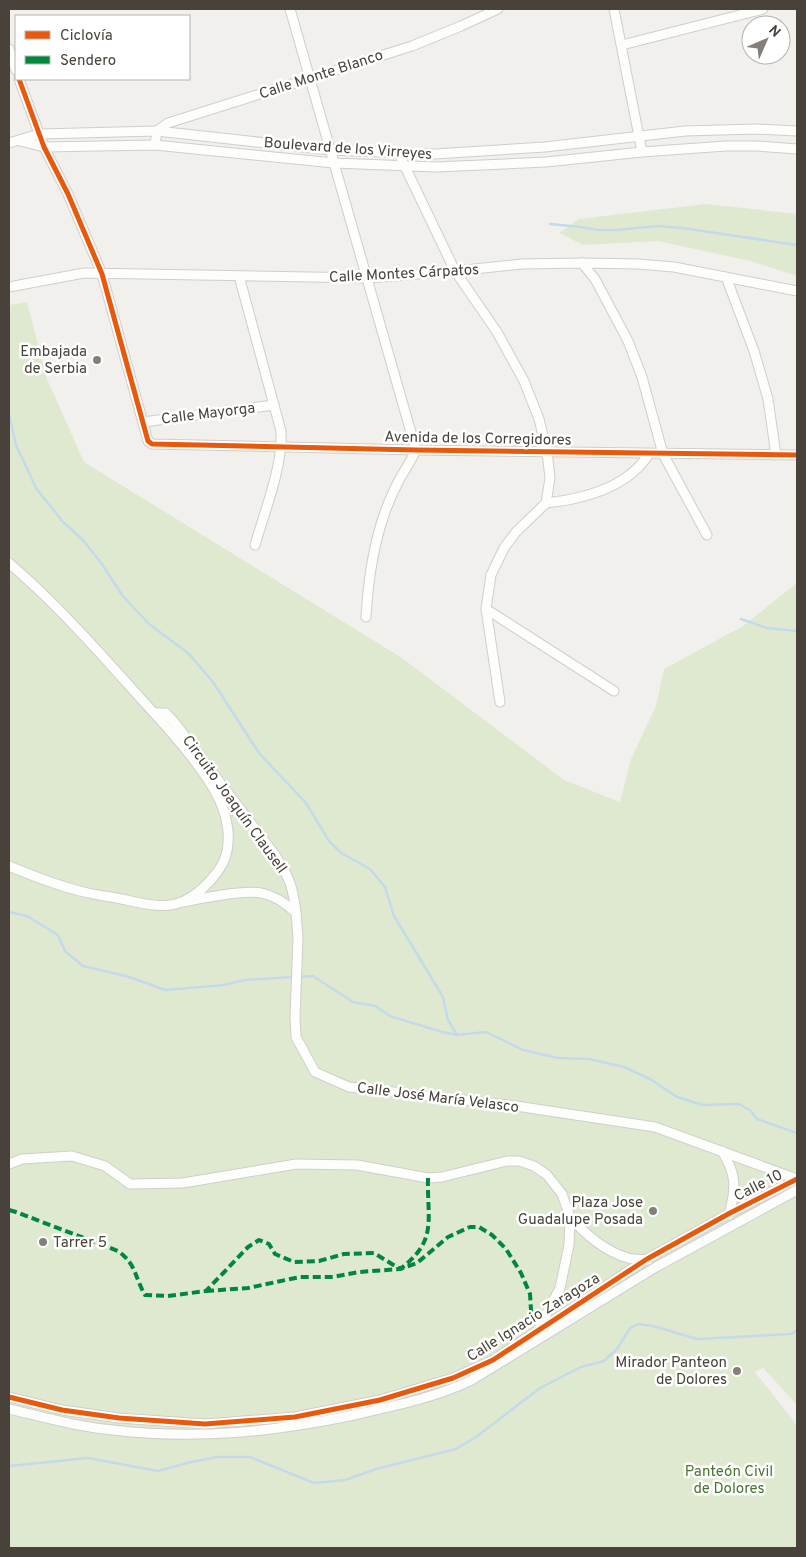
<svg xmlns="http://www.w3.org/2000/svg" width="806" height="1557" font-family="Overpass,sans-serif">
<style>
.green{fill:#dfe9d0}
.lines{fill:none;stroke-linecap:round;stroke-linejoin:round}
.stream{stroke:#c3daeb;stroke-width:2.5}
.minor-casing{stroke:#d0cecb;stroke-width:11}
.minor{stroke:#fdfdfc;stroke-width:9}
.quiet{stroke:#00873e;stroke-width:4;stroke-dasharray:8 4;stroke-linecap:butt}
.cycleway-casing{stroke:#fff;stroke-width:8}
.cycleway{stroke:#e8590c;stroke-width:5}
.poi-dot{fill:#847f79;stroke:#fff;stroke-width:2}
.labels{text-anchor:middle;stroke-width:5;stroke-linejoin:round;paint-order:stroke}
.street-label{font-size:15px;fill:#48423a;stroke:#fff}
.poi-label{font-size:15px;fill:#48423a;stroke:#fff;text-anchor:end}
.park-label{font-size:15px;fill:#4a7432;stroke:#fff}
</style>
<rect width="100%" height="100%" fill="#f2f0ed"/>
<!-- green -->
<g class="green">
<path d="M706,204l91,10v62l-47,-15 -92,-20 -75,4 -24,-12 20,-14z"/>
<path d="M27,302l20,77 37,83 318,196 162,122 56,22 11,-43 25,-53 8,-37 79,-43 54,-43v822l-34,-37 -8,4 42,53v123h-788v-1243z"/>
</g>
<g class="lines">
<!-- stream -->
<g class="stream">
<path d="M550,224l31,3 17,3h18l42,-4 24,2 115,17"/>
<path d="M9,415l7,30 20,43 27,34 19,17 20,25 20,31 27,29 39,29 25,29 46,71 47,50 23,38 12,12 29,16 15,18 9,29 49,81 5,23 9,15"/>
<path d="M741,619l26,9 30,3"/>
<path d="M9,912l18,4 31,19 7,16 18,15 43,10 40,14 58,-5 21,-5 48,-3"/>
<path d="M299,977l14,-1 40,26 22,4 15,10 52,16 15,3 29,-3 37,18 35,8 31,1 35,8 26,12 27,18 26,8 36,-1 12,7 6,8 40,14"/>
<path d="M9,1466l79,-8 70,13 29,-8 30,-6h33l64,26 31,-3 31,-11 80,-20 20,-12 64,-49 41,-21 23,-6 13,-12 13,-21 8,-4 15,2 44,13 93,-5 7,-3"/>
</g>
<defs>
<g id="minor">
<path d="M290,9l126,441c-5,11 -11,20 -17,30 -5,10 -10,21 -14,32 -12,34 -17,69 -19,105"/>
<path d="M614,9l28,143"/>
<path d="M622,45l141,-36"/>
<path d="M9,49l7,21"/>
<path d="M19,79l25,68 24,47 34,80 46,167 4,3 264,6 381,5"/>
<path d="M20,141l24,6 111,-2 179,18 102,4 110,-5 96,-10 84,-6h31l40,3"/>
<path d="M9,143l30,-9 118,-3 173,19 105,4 110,-7 140,-16 71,-2 41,2"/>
<path d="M155,145l2,-14 11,-8 244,-77 49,-20 37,-17"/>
<path d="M398,152l57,119 42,61 27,49 15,38 8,33 3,26 -4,25 -30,29 -12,16 -13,27 -5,34 14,93"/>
<path d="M582,263l13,16 33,62 14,36 21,77 44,81"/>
<path d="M239,276l42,155c2,35 -16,79 -26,114"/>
<path d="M726,277l28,74 14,48 8,56"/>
<path d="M9,287l75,-14 284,5 87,-7 67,-7 60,-1 56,1 36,3 123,24"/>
<path d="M143,422l131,-17"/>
<path d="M546,503c37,-4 82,-16 103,-49"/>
<path d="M9,563c49,42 91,90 134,138 25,27 66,72 79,105 8,21 10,47 -4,65 -8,11 -21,24 -34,30 -20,10 -47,1 -67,-3 -11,-2 -22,-3 -33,-6 -26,-6 -51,-16 -75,-26"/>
<path d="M486,609l128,82"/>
<path d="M154,713h12l9,10 100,132c14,21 18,32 21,58"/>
<path d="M183,902c13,-3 26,-5 39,-7 32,-5 49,-6 74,18l2,25 -3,79 1,20 19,35 34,15 167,19 139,21 142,52"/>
<path d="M722,1151c15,24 14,38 7,64"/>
<path d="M9,1164l13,-5 50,-3 33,10 25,18 53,-1 113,-19 61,1 71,13 14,-1 65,-16h12l15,5 13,9 15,19 8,23 -1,28 -9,43 -22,42"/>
<path d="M570,1217c16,18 34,34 58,41 6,2 14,1 20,2"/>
<path d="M9,1397l53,13 57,8 86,6 90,-7 85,-17 73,-22 40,-18 154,-101 83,-46 67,-34"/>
<path d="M9,1409c34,8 69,18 104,21 83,10 159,2 241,-15 40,-9 79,-17 116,-34l186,-114 141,-77"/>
</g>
</defs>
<!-- minor casing -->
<use href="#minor" class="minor-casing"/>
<!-- minor -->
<use href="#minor" class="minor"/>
<!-- quiet -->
<g class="quiet">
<path d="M9,1210l7,2 102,39c19,14 16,25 27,44l23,1 38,-5 42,-44 11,-7 10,4 6,10 19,8 25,-1 25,-7 30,-1 26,16c38,-28 27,-49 28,-91"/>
<path d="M206,1291l42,-3 52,-11h33l26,-5 41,-3 17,-6 31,-26 22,-10h9l13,8 14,14 15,24 9,21 1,16 6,22"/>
</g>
<defs>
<g id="cycleway">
<path d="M19,79l25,68 24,47 34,80 46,167 4,3 264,6 381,5"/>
<path d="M9,1397l53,13 57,8 86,6 90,-7 85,-17 73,-22 40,-18 154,-101 83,-46 67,-34"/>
</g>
</defs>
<!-- cycleway casing -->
<use href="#cycleway" class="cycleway-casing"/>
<!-- cycleway -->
<use href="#cycleway" class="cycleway"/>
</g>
<!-- markers -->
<g class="poi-dot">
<circle cx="97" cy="360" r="5"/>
<circle cx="653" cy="1211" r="5"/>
<circle cx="43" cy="1242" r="5"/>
<circle cx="737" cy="1371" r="5"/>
</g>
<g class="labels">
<!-- street labels -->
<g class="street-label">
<text transform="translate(321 74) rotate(-18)" y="5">Calle Monte Blanco</text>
<text transform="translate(348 148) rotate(4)" y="5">Boulevard de los Virreyes</text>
<text transform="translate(404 273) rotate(-3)" y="5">Calle Montes Cárpatos</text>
<text transform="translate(208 413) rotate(-7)" y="5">Calle Mayorga</text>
<text transform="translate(478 438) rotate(1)" y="5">Avenida de los Corregidores</text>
<text transform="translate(235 804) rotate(54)" y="5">Circuito Joaquín Clausell</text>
<text transform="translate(438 1097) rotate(7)" y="5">Calle José María Velasco</text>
<text transform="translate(758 1185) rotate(-27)" y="5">Calle 10</text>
<text transform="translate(533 1317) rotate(-32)" y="5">Calle Ignacio Zaragoza</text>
</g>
<!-- poi labels -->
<g class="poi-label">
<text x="87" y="356">Embajada<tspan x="87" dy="17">de Serbia</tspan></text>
<text x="643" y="1207">Plaza Jose<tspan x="643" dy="17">Guadalupe Posada</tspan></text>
<text x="53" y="1247" text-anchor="start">Tarrer 5</text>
<text x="727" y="1367">Mirador Panteon<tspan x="727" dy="17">de Dolores</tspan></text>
</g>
<!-- park labels -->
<g class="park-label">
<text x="729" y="1476">Panteón Civil<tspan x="729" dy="17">de Dolores</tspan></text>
</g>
</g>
<!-- border -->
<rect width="806" height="1557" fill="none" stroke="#48423a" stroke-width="20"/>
<!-- legend -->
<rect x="15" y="15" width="175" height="65" fill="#ffffff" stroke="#b6b3b0"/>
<rect x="25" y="31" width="25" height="8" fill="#e8590c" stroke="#b6b3b0"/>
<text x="60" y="40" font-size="15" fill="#48423a">Ciclovía</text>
<rect x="25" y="56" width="25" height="8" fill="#00873e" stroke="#b6b3b0"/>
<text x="60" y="65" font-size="15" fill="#48423a">Sendero</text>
<!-- north arrow -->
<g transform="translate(766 40) rotate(45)"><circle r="24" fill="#ffffff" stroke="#b6b3b0"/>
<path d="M0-4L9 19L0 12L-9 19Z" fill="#847f79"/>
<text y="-8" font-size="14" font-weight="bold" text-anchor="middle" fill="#48423a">N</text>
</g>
</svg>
